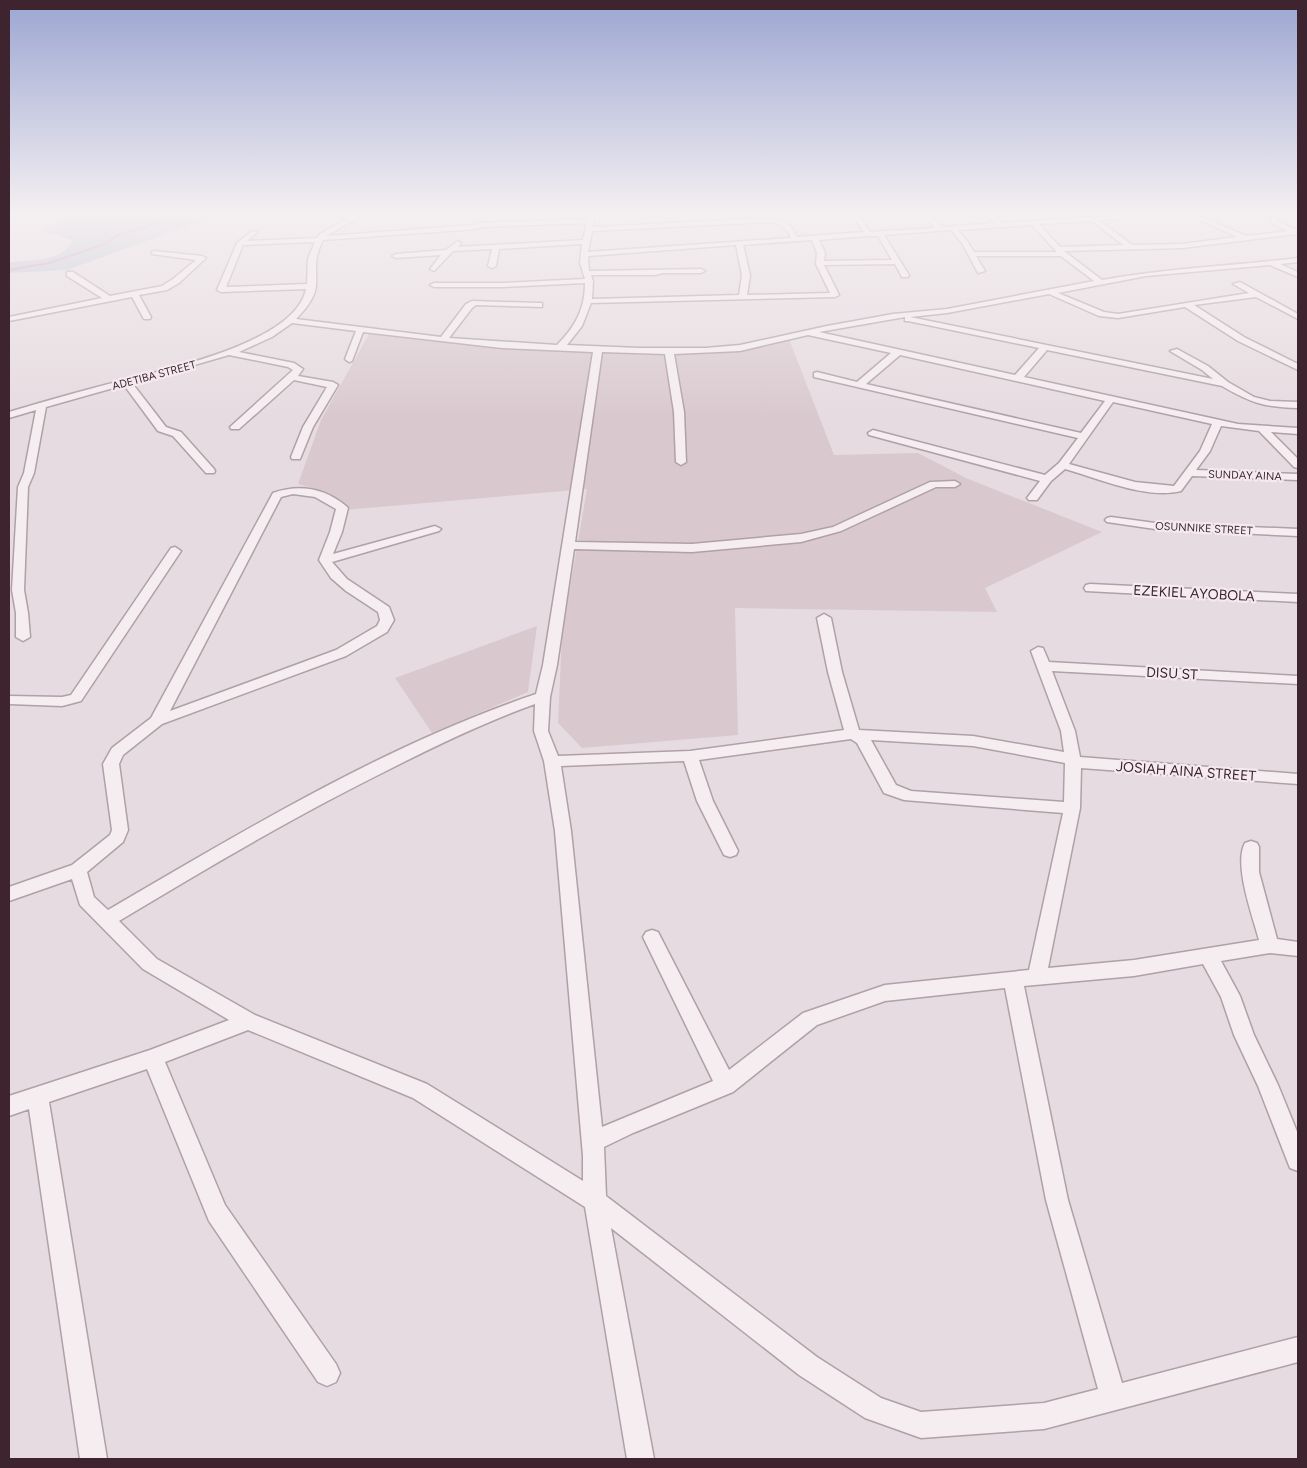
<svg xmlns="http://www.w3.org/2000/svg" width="1307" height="1468" font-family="Figtree,sans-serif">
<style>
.built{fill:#d9c9cf}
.green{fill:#bbc2d1}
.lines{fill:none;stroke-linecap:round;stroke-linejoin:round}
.stream{stroke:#ca92b0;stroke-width:2}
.minor-casing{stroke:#b0a0a7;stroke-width:3}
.minor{fill:#f5edf0;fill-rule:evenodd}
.labels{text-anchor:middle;stroke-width:4.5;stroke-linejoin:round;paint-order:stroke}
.far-street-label{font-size:11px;fill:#3d242f;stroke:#f4eaef}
.street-label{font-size:14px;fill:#3d242f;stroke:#f4eaef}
</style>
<rect width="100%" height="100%" fill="#e6dbe0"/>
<!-- built -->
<g class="built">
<path d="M369,334l101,11 233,9 61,-7 25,-8 45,116 84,-2 48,25 136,54 -117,56 12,24 -262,-4 3,127 -156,13 -24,-25 4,-89 25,-145 -243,21 -2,-9 -21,-10 -23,-7 23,-64z"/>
<path d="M537,626l-9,66 -96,41 -37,-55z"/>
</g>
<!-- green -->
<path class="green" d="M87,213h137l-157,57 -58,3v-11c22,-2 53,1 64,-22l-33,-9 27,-13z"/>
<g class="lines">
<!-- stream -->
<path class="stream" d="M9,270l40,-7 56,-19 13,-9 73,-22"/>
<defs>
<g id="minor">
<path d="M314,213l40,2 4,-2h8l-40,23 149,-11 3,-2 109,-4 1,-6h6l-1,14 176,-9c14,2 22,5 28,19l67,-5 -13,-19h6l13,19 65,-4 -15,-15h7l15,14 54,-4 -14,-10h7l15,10 143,-10h29l-3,2 -74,5 33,25 50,-1 55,-7 -52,-24h8l53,23 42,-5 -15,-7 -6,-11h6l5,9 20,8 -1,4 -115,14 -118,3 38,29c65,-12 131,-14 196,-22v4l-18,2 18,8v5l-28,-12 -124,11 -88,17 46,19 14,2 131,-21 -16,-9 7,-2 58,32v5l-42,-22 -62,8 50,32 54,27v6l-60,-29 -53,-34 -67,11 -19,-2 -50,-22 -102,19 -37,4 303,62 -11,-9 -32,-19 7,-2 31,17 20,16 26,15 16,4 28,1v6c-34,-1 -47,-5 -76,-22l-175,-36 -23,27 214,47 60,4v6l-27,-2 27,27v9l-4,-1 -35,-36 -38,-5 -11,25 -14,19 102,4v6l-106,-4 -11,15c-34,9 -83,-13 -116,-22l-14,12 -14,19h-8l-2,-2 13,-17 -171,-46 -1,-2 5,-3 172,45 14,-12 19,-25 -264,-61v-4l3,-1 40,10 34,-29 -83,-18 -68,16 -66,3 10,58 2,50 -5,3 -5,-3 -2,-50 -9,-58 -63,-2 -27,190 117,2 109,-10 32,-7 97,-45 25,-1 5,3 -5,3h-19l-95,44 -40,11 -109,10 -118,-3 -17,116 -7,32 -2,34 10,25 132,-5 154,-21 -16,-58 -11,-54 7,-4 7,4 11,54 17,58 114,6 91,16 -3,-21 -30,-80 7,-4 5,1 6,14 249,14v8l-246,-13 23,60 5,26 218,17v10l-217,-16 -1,40 -32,160 86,-8 125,-20c-6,-23 -26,-76 -14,-97l6,-2 6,2 2,4v25l18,67 21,3v14l-28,-3 -49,8 19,35 14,39 24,50 20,49v37l-8,-3 -32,-82 -24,-51 -13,-38 -18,-33 -69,12 -110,10 44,214 54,183 176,-46v25l-254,67 -123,9 -56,-20 -66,-43 -188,-147 43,231h-27l-42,-252 -172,-109 -165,-68 -83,32 60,143 111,159 4,9 -4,9 -9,4 -9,-4 -109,-161 -62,-152 -98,33 58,357h-27l-51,-350 -20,7v-20l141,-46 79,-30 -86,-51 -63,-64 -8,-26 -63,22v-14l63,-22 38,-30 2,-5 -9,-66 9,-16 39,-30 122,-225c26,-9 51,-5 73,13l2,2 -6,24 -9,22 102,-28 6,3 -2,2 -107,31 15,17 42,28 5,13 -7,12 -41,24 -184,68 -39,31 -4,9 9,66 -5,12 -36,30 7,25 14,13c137,-80 277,-165 428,-216l7,-29 50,-313 -91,-4 -139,-16 -11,29 -3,1 -4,-3 11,-28 -64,-8 -20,14 -33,15 55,11 9,6 -5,7 35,6 5,3 -25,42 -13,32h-8l-1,-2 12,-30 24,-40 -33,-7 -55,49h-8l-1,-2 63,-57 -5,-3 -59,-12 -97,28 34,44 15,5 33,37 1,2 -1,2h-8l-33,-37 -15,-5 -34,-46 -78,22 -12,66 -6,14 -4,103 4,23 2,24 -7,4 -7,-4v-24l-4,-23 6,-103 6,-14 12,-63 -27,8v-6c30,-9 61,-18 92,-26 49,-13 194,-40 205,-97l-85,3 -4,-2 20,-47 15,-12 5,1 -10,9 70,-3 3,-4 28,-16 -31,-3zM1092,221l31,24 -63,2 -21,-23zM769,222c12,2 17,5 22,16l-203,14 4,-21zM587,223l-4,17 -125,7 3,-4 -3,-2 -12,9 -50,4 -4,2 4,2 45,-3 -11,14 4,2 19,-20 39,-2 -4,17 4,2 4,-2 3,-17 83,-5 -2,19 5,16 -82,4h-69l-4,2 4,2h69l82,-4c0,26 -10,44 -28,62l-108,-7 23,-30 4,-3 66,2v-4h-3l-67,-2 -6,3 -25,33 -145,-18c9,-9 19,-21 20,-33 1,-20 -3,-26 7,-46l154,-11 3,-2zM1032,225l25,27h-83l-7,-11 -9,-11zM951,230l11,13 16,30 7,-2 -9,-15h85l33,25 -147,28 -54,5 -66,12 -87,19 -34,3h-67l-72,-3 15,-19 9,-23 244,-6 4,-2 -15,-30 71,-1 7,13h6l1,-2 -25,-40zM867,236h11l14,24 -68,1 1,-8 -6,-13zM812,240l5,13 -1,11 14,29 -83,2 3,-20 -7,-30zM315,242l-7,17 -1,25 -81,3 17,-42zM736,245l6,30 -3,20 -147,4 1,-18 -2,-6h64l8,-2h38l4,-2 -4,-2 -112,2 -1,-15zM905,317v4h3l131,27 -24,27 -196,-43zM900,355l205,46 -24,32 -215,-49zM1113,402l99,22 -12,27 -26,35 -39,-4 -66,-18zM293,494l22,3 21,12 -6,23 -11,28 12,18 15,13 32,21 2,8 -3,6 -41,24 -166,61 111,-214zM535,704l-1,27 10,30 11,70 28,325v25l-156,-97 -172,-69 -98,-56 -38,-38c88,-53 178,-106 271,-152 47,-24 95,-47 145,-65zM851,739l6,4 27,50 20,7 159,13 -34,157 -144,15 -82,28 -74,57 -71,-138 -6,-2 -6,2 -3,5 70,144 -111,46 -31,-296 -10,-65 123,-5 13,40 27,54 6,2 6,-2 2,-4 -25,-50 -14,-41zM871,740l102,6 92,17 -1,39 -153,-11 -15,-6zM1005,988l41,212 52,189 -54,14 -123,9 -40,-14 -64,-41 -211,-161 -2,-49 29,-14 100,-41 84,-67 68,-24z"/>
<path d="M154,251l48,5 4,2 -27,25 -12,7 -28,5 12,22 -1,2h-6l-12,-22 -123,24v-4l93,-19 -35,-22v-4h6l37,24 52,-10 11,-7 23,-19 -44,-6v-2z"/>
<path d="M1111,517l44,6 143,6v7l-143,-7 -48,-7 -2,-2 2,-2z"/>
<path d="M175,547l6,4 -100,150 -19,5 -53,-2v-8l53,1 9,-2 100,-147z"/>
<path d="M1090,584l208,10v8l-212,-11 -2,-3 2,-3z"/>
</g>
</defs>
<!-- minor casing -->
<use href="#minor" class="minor-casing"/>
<!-- minor -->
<use href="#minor" class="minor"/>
</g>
<!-- sky -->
<linearGradient id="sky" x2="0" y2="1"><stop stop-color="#9ca6d2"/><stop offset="0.51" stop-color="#f4eff1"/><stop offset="1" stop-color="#f4eff1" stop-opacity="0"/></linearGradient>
<rect width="1307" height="418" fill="url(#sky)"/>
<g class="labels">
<!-- far-street labels -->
<g class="far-street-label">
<text transform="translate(154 375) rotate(-15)" y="4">ADETIBA STREET</text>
<text transform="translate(1245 475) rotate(2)" y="4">SUNDAY AINA</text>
<text transform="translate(1204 528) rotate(3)" y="4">OSUNNIKE STREET</text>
</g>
<!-- street labels -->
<g class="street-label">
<text transform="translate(1194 593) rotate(3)" y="5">EZEKIEL AYOBOLA</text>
<text transform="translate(1172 673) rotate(3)" y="5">DISU ST</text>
<text transform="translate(1186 771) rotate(4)" y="5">JOSIAH AINA STREET</text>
</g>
</g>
<!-- border -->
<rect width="1307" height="1468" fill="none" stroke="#3d242f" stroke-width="20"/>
</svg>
